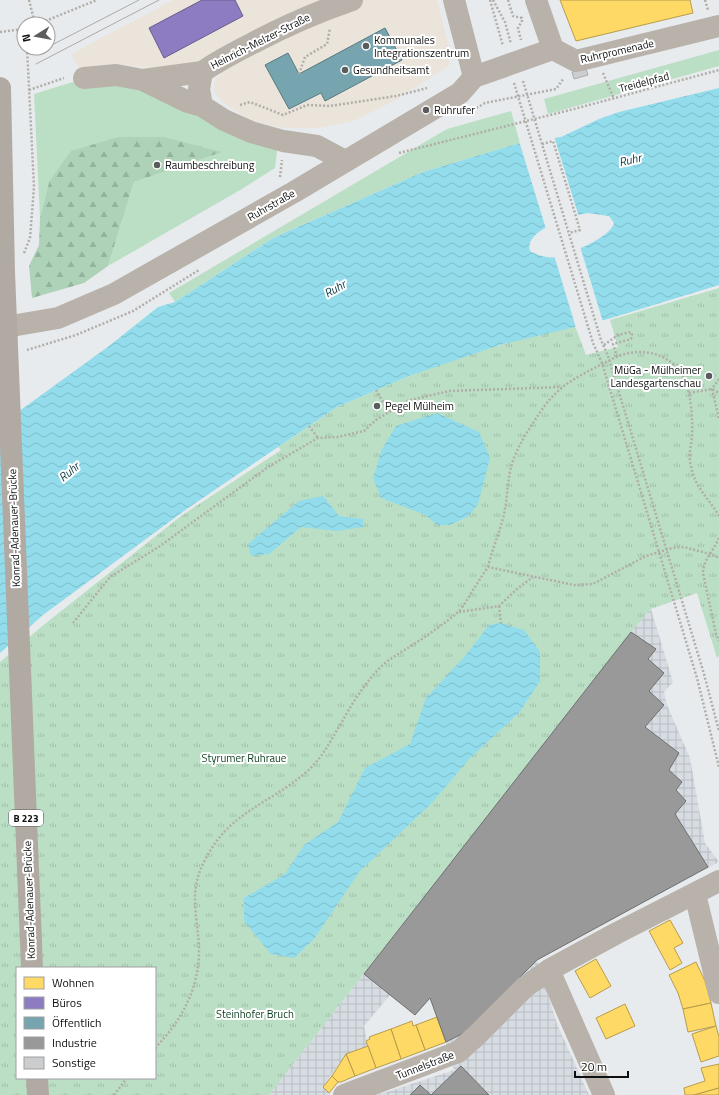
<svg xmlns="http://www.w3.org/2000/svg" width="719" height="1095" font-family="'Titillium Web',sans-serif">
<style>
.commercial{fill:#ebe4db}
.industrial{fill:url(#industrial-grid)}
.grass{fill:#bbdfc5}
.forest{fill:url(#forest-firs)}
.park{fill:url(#park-tufts);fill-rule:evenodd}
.water{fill:url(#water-waves);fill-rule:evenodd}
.pier{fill:#e8ebed}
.homes{fill:#ffd966;stroke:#b79c4c}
.offices{fill:#8e7cc3;stroke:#685b8d}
.public{fill:#76a5af;stroke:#57787f}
.industry{fill:#999;stroke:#6f7070}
.building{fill:#cccdcf;stroke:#abacae}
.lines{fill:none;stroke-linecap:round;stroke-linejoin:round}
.path{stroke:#b1ada9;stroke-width:2.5;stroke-dasharray:2 2;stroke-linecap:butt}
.minor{stroke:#b9b2ab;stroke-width:22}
.major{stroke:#b1aaa2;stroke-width:22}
.tram{stroke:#adaaa7;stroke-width:1}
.poi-dot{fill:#5a5c5d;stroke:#fff;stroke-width:1.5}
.labels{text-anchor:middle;stroke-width:4;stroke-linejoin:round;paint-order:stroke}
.shield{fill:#fff;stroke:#565758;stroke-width:1}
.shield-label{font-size:10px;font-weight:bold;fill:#0e0f10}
.poi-label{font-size:11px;fill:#0e0f10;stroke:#fff;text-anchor:start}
.street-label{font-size:11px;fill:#0e0f10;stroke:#fff}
.park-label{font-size:11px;fill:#093c1b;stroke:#fff}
.water-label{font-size:12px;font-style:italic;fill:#0b3c46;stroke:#fff}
</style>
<defs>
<pattern id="industrial-grid" width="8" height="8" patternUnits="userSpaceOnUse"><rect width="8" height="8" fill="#d6dce2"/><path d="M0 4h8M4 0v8" fill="none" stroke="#b6bcc1"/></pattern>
<pattern id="forest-firs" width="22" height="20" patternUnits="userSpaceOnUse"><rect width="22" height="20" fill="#add2b7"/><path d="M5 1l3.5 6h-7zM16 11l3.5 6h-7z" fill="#94b39c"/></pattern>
<pattern id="park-tufts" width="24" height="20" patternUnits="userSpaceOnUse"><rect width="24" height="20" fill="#bbdfc5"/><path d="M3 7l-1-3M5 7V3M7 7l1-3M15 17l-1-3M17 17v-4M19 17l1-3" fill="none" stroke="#a0bea8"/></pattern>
<pattern id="water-waves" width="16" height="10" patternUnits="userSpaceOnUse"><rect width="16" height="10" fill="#92dcec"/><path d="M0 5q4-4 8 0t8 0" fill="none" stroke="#7dbcc9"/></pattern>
</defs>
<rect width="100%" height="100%" fill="#e8ebed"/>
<!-- commercial -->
<path class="commercial" d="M173,0h264l14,55 -2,11 -57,36 -38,19 -36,7h-35l-31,-7 -30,-19 -9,-13 3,-11 5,-3 -11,-20 -20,9 -39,4 -39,-4 -33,4 -8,-14z"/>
<!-- industrial -->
<path class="industrial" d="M651,609l22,73 -9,10 3,13 23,53 15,85 14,19 -182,98 20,64 32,71h-215l13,-3 67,-22 -8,-28 -16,-44 -15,17 -25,-20 -26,31 4,20 -22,8 -23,33 8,8h-62l362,-463z"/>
<!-- grass -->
<g class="grass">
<path d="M719,50v16l-171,48 -4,-15z"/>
<path d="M79,80l1,9 38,-4 35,9 125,49 -3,25 -33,21 -134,77 26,-84 87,-30 -172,30 -9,36 -6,-124z"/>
<path d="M511,111l9,32 -97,29 -150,66 -98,64 -6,-9 278,-164z"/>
</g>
<!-- forest -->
<path class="forest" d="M118,137h45l59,15 -88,30 -26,84 -24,17 -52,15 -3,-32 10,-21 1,-27 9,-36 22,-31z"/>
<!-- park -->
<path class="park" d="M719,288v368l-2,2 -20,-65 -46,16 -20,23 -362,463h-269v-433l41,-35 140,-111 100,-66 -3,-3 59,-40 72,-31 49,-18 59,-18 58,-14 11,29 32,-8 -8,-27zM17,968h138v110h-138z"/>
<!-- water -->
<g class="water">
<path d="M719,88v197l-111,34 -108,26 -91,31 -72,31 -149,101 -145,107 -43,38v-228l109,-79 49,-39 17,-5 98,-64 150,-66 97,-29 41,-6 38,-18 20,-7zM587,213l22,3 5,7c-3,14 -44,31 -57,34 -9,2 -20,-2 -27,-6 -7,-21 42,-35 57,-38z"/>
<path d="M437,413l42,19 11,26 -12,46 -9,12 -19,9h-13l-13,-11 -12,-4 -31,-12 -8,-20 9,-29 14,-23z"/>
<path d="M323,496l16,20 24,3v8l-26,4 -36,-4 -32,27 -18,2 -3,-12 51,-43z"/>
<path d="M501,623l23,7 16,22v29l-21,32 -50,46 -37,44 -73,69 -45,67 -20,19 -23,-4 -27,-33v-23l41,-24 19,-29 34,-23 27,-54 45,-24 16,-46 39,-42 24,-31z"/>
</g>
<!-- pier -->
<g class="pier">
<path d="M554,136l25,81 -12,3 -21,9 -27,-88z"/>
<path d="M580,246l23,76 -27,6 -22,-73z"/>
</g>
<!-- homes -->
<g class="homes">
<path d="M560,0h130l3,13 -117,28z"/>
<path d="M670,920l13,23 -9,5 8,15 -12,7 -21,-39z"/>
<path d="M596,959l15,27 -21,12 -15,-27z"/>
<path d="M696,962l9,19 6,22 -28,6 -5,-16 -9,-18z"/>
<path d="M711,1003l5,23 -28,6 -5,-23z"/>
<path d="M625,1004l10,22 -29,13 -10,-21z"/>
<path d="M437,1017l9,25 -21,8 -9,-25z"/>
<path d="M412,1021l1,5 3,-1 9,25 -24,9 -10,-30z"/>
<path d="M716,1026l3,11v19l-18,6 -9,-28z"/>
<path d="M391,1029l10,30 -25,9 -10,-27 4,-2 -1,-2z"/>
<path d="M368,1046l8,22 -21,8 -9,-22z"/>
<path d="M346,1054l9,22 -14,6h-3l-6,-6z"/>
<path d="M719,1064v24l-25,7h-9l-1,-7 21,-7 -4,-13z"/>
<path d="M332,1076l6,6 -9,11 -6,-6z"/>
<path d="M719,1088v7h-25l11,-3z"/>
</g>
<!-- offices -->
<path class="offices" d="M202,0h33l8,16 -79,42 -15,-30z"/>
<!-- public -->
<path class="public" d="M385,28l17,32 -77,41 -4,-8 -32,16 -24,-44 23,-12 11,21z"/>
<!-- industry -->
<g class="industry">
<path d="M631,632l25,17 -8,10 16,14 -15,18 15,14 -19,22 34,26 -10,17 13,12 -6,8 10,11 -11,13 33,53 -171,93 -73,73 -18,9 -16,-44 -15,17 -51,-41z"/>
<path d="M461,1066l28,29h-58z"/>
<path d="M420,1085l11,10h-21z"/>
</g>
<!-- building -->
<path class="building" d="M586,69l2,6 -14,4 -2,-7z"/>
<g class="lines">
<!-- path -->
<g class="path">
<path d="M29,0l6,24"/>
<path d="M490,0l13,46"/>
<path d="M493,0l12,22 6,22"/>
<path d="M508,0l5,16 9,2v3l-4,7 3,12"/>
<path d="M705,0l3,10"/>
<path d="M38,24l59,-24"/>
<path d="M0,32l24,-3"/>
<path d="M603,73l11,26"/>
<path d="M299,74l6,-17 22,-13 3,-16"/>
<path d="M523,81l78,259 7,16 96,318 15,57"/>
<path d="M514,83l79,260 9,20 95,315 22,89"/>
<path d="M29,90l35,-12"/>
<path d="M240,105l10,-3 33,13 24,-10 23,1 66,-10 31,-8"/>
<path d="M473,110l12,-7 71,-14 8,-11"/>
<path d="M542,144l11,-3 27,89 -11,3"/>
<path d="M399,153l175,-44 145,-39"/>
<path d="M280,177l2,-17"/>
<path d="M24,253l6,-15 4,-51 -7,-139"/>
<path d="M604,345l14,-10 13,-3 1,3 -1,4 -18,5 4,13"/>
<path d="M27,350l49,-15 57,-24 66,-41"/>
<path d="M719,379l-7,10 7,30"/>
<path d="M376,390l13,22"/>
<path d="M689,393l23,-4 7,4"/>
<path d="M309,426l9,12"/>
<path d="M719,538c-5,12 -16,22 -16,35l13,61 3,7"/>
<path d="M488,567c4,-18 12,-35 16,-53 4,-18 3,-39 10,-56 5,-13 12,-24 19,-35 6,-9 12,-19 20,-27 16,-17 40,-27 61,-38 23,-11 50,-7 66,13 11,15 13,47 12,65 -1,10 -4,21 -1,30 4,22 17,31 28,50"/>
<path d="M499,606l2,17"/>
<path d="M459,612l40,-6 18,-17 16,-12"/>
<path d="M73,623l37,-46 50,-31 108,-79 50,-29 19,-1 27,-6 12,-11 31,-19 42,-10 113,-4"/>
<path d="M155,1048c28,-29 45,-61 44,-102 -2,-33 -11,-56 7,-88 24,-46 61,-53 98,-84 19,-16 25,-31 38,-52 9,-17 20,-34 33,-49 13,-15 26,-20 42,-31 14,-9 28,-19 40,-29 5,-4 8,-10 11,-15 7,-11 13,-21 20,-31l86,18 19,-1 53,-28 26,-8 12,-1 26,7 9,4"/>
<path d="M114,1095l13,-17"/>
</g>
<!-- minor -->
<g class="minor">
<path d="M454,0l20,77"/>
<path d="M536,0l17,49"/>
<path d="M84,78l32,-3 27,5 45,22 14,4 22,14 27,12 32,9 34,5 28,15"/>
<path d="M143,80l59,-8"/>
<path d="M202,106l-3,-17 3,-17c16,-11 33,-20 51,-29 32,-17 64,-31 99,-43"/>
<path d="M0,328l58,-10 56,-24 180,-102 166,-99 14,-16 79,-28 23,12 143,-35"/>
<path d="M695,894l24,99"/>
<path d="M549,970l55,125"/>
<path d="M344,1095l114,-43 18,-16 49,-49 24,-17 68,-37 102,-52"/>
</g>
<!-- major -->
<g class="major">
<path d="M0,88l4,184 28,696"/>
<path d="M37,1078l1,17"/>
</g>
<!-- tram -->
<g class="tram">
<path d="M48,47l91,-47"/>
<path d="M35,54l11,-6"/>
<path d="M36,64l123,-64"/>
</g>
</g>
<!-- markers -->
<g class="poi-dot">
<circle cx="366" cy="46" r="4"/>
<circle cx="345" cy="70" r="4"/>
<circle cx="426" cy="110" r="4"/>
<circle cx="157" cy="165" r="4"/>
<circle cx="709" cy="376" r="4"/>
<circle cx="377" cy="406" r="4"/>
</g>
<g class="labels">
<!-- shield labels -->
<rect class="shield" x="9" y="810" width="34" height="16" rx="3"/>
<g class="shield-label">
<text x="26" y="822">B 223</text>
</g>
<!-- poi labels -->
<g class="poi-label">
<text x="374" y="44">Kommunales<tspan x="374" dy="13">Integrationszentrum</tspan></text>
<text x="353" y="74">Gesundheitsamt</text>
<text x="434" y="114">Ruhrufer</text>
<text x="165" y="169">Raumbeschreibung</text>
<text x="701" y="374" text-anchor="end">MüGa - Mülheimer<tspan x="701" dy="13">Landesgartenschau</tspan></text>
<text x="385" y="410">Pegel Mülheim</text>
</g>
<!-- street labels -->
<g class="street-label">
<text transform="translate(260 41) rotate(-27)" y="4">Heinrich-Melzer-Straße</text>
<text transform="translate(617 51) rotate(-13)" y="4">Ruhrpromenade</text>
<text transform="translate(644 82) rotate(-15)" y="4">Treidelpfad</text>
<text transform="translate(271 205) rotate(-30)" y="4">Ruhrstraße</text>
<text transform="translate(14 528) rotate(-92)" y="4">Konrad-Adenauer-Brücke</text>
<text transform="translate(29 900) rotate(-92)" y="4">Konrad-Adenauer-Brücke</text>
<text transform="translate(425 1065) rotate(-21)" y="4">Tunnelstraße</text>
</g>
<!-- park labels -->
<g class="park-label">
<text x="244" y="762">Styrumer Ruhraue</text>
<text x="255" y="1018">Steinhofer Bruch</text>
</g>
<!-- water labels -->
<g class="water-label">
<text transform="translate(630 160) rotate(-13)" y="4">Ruhr</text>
<text transform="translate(335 289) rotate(-30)" y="4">Ruhr</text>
<text transform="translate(69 472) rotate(-40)" y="4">Ruhr</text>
</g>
</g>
<!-- legend -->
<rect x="16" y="967" width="140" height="112" fill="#ffffff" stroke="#9f9f9f"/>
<rect x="24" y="977" width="20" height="12" fill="#ffd966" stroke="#9f9f9f"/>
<text x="52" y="987" font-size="12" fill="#0e0f10">Wohnen</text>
<rect x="24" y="997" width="20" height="12" fill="#8e7cc3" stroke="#9f9f9f"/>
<text x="52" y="1007" font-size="12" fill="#0e0f10">Büros</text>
<rect x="24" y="1017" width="20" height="12" fill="#76a5af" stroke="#9f9f9f"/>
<text x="52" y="1027" font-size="12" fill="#0e0f10">Öffentlich</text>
<rect x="24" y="1037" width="20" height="12" fill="#999999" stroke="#9f9f9f"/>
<text x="52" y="1047" font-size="12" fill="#0e0f10">Industrie</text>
<rect x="24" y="1057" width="20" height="12" fill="#cccdcf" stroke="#9f9f9f"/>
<text x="52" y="1067" font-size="12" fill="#0e0f10">Sonstige</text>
<!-- north arrow -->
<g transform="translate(36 36) rotate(259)"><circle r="19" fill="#ffffff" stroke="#9f9f9f"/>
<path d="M0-3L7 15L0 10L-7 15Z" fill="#5a5c5d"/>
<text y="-6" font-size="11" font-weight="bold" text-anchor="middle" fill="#0e0f10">N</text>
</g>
<!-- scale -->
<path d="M575 1071v6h53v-6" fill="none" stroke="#0e0f10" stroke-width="2"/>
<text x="581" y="1071" font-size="12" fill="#0e0f10" stroke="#ffffff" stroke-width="3" paint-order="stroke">20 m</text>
</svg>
